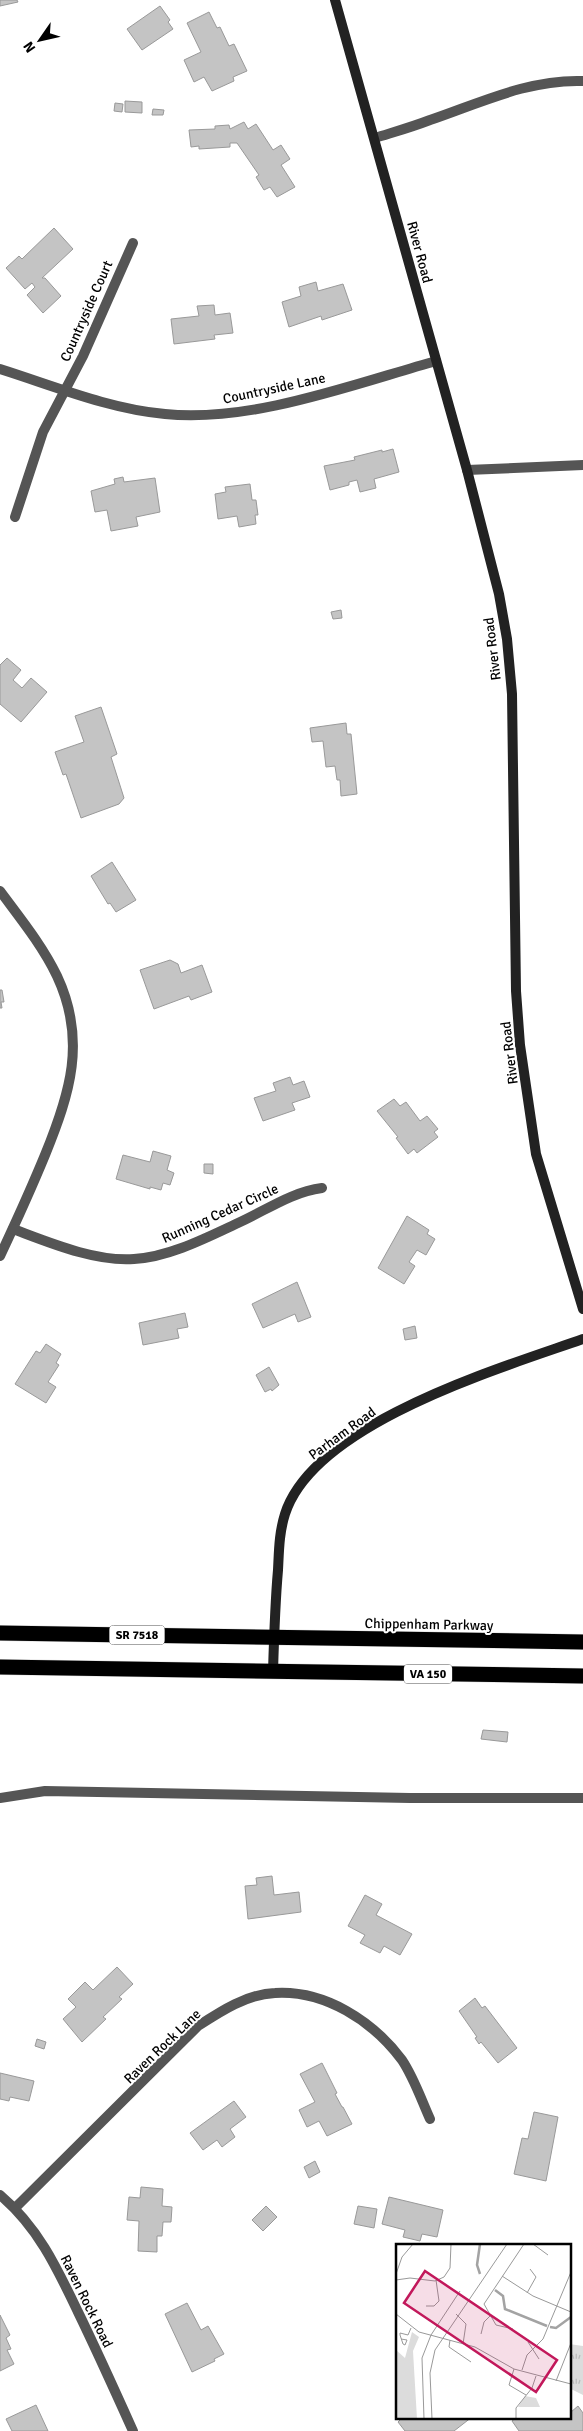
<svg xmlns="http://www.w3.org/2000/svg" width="583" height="2431" font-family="Signika,sans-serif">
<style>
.park{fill:url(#park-tufts)}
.building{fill:#c4c4c4;stroke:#999}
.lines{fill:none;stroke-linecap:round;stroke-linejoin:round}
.highway-casing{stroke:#dbdbdb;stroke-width:16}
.lane{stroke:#555;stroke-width:10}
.street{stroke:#555;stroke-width:10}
.secondary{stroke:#222;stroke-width:10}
.highway{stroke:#000;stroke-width:15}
.labels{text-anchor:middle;stroke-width:4;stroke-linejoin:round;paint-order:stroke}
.shield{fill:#fff;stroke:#4c4c4c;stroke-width:1}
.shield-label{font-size:12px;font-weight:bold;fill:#000}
.street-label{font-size:14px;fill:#000;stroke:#fff}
.inset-river{fill:none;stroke:#a3a3a3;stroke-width:2.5}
.inset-road{fill:none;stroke:#999;stroke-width:1}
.view{fill:#c2185b;fill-opacity:0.15;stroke:#c2185b;stroke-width:2.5}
.inset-edge{fill:none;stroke:#000;stroke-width:2.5}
</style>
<defs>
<pattern id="park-tufts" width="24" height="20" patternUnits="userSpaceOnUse" patternTransform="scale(1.25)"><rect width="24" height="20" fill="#dcdcdc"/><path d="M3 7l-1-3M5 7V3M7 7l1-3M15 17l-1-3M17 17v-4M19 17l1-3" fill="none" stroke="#bbb"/></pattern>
</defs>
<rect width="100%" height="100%" fill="#fff"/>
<!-- park -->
<path class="park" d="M569,2344l14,2v49l-14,-7z"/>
<!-- building -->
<g class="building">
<path d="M0,0h17l1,2 -18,4z"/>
<path d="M160,6l10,14 -2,2 5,7 -31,21 -15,-21z"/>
<path d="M209,12l8,16 3,-1 9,19 5,-2 13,27 -14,6 1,4 -22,10 -8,-14 -10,5 -10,-22 17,-8 -14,-29z"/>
<path d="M125,101l17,1v11l-17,-1z"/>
<path d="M115,103l8,1 -1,8 -8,-1z"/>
<path d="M153,109l11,1 -1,5h-11z"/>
<path d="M244,122l4,7 8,-5 17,26 8,-5 9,14 -9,6 14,22 -18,10 -7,-10 -6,3 -8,-13 3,-2 -22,-32h-7v4l-31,2v-3l-8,1 -2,-17 26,-1v-3l14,-1 1,4z"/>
<path d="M54,228l19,21 -31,29h3l16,18 -18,17 -16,-18 8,-8 -3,-4 -7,6 -19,-21 13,-12 3,3z"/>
<path d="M316,282l2,9 25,-7 9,26 -30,10 -1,-4 -32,11 -7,-25 19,-6 -2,-9z"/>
<path d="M214,305l1,10 15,-2 3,20 -19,2 1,4 -41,5 -3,-25 28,-3 -2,-10z"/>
<path d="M393,449l6,23 -25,7 2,9 -16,4 -3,-12 -8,2v3l-19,5 -6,-24 31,-6 -1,-3 28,-7v2z"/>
<path d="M123,477l1,5 31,-4 5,34 -24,5 2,9 -27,5 -4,-21 -12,2 -4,-21 24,-7 -1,-5z"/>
<path d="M250,484l2,16h4l2,15h-3l1,9 -17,3 -2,-11 -19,3 -3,-25 11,-2 -1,-5z"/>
<path d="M341,610l1,8 -9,1 -2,-7z"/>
<path d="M7,658l14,12 -8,10 9,8 9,-10 16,14 -26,30 -21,-18v-39z"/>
<path d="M101,707l16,47 -6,3 13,41 -5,6 -38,14 -15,-44 -3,1 -8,-23 29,-10 -9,-26z"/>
<path d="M346,723l1,11h4l6,60 -16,2 -1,-16h-3l-2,-14 -9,1 -3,-26 -11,1 -2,-14z"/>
<path d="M112,862l24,38 -20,12 -6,-9 -2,1 -17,-28z"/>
<path d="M170,960l8,4 3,9 21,-8 10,27 -21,8 -2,-4 -35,13 -14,-39z"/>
<path d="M0,990h2l2,12h-3l1,6h-2z"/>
<path d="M290,1077l3,8 11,-4 6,16 -18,6 3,7 -32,11 -9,-23 22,-7 -3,-8z"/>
<path d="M394,1099l6,7 6,-4 14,19 7,-5 11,13 -4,3 4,5 -21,16 -3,-4 -6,5 -12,-16 2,-1 -21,-26z"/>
<path d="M153,1151l18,5 -4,14 7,3 -4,12 -7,-2 -2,7 -11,-3v2l-34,-10 7,-24 27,7z"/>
<path d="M204,1164h9v10l-9,-1z"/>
<path d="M407,1216l22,14 -2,4 8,5 -9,16 -9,-5 -8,12 6,4 -11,18 -26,-16z"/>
<path d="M297,1282l14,35 -13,5 -3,-8 -32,14 -11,-24z"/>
<path d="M185,1313l3,14 -11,2 2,9 -36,7 -4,-22z"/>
<path d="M415,1326l2,12 -12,2 -2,-11z"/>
<path d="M46,1344l15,10 -5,9 3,2 -11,17 8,5 -10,16 -31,-19 21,-33 4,2z"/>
<path d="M269,1367l10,18 -7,6 -1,-2 -6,3 -9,-17z"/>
<path d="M483,1730l25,2 -1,10 -26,-3z"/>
<path d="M272,1876l2,19 25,-3 2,20 -53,7 -3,-33 12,-1 -1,-7z"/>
<path d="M365,1895l17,9 -6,11 36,19 -12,21 -16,-9 -4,7 -20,-10 5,-8 -17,-9z"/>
<path d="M117,1967l16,17 -14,13 3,2 -19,18 3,2 -24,23 -19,-23 13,-12 -8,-8 17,-17 8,8z"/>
<path d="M475,1998l7,10 3,-2 32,42 -19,15 -17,-21 -2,2 -4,-6 2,-1 -18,-26z"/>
<path d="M37,2039l9,3 -2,7 -9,-3z"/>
<path d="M322,2063l15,30 -2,1 7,13h1l9,17 -25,12 -8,-15 -12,6 -8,-17 16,-8 -15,-28z"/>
<path d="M0,2073l34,8 -5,20 -19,-4 -1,4 -9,-2z"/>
<path d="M234,2101l12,16 -16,12 5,8 -13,10 -5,-7 -14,10 -13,-17z"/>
<path d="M534,2112l24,5 -12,64 -32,-7 8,-36 6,1z"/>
<path d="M315,2161l5,11 -11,6 -5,-11z"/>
<path d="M141,2187l22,2 -1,17 10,1 -1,15h-8l-1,14h-5v16l-19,-1 1,-30 -12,-1 2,-23 11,1z"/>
<path d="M389,2197l54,13 -6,27 -15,-3 -2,7 -17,-4 2,-7 -23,-6z"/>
<path d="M266,2206l11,11 -14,14 -11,-11z"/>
<path d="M358,2206l19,3 -3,19 -20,-4z"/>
<path d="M187,2303l14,27 7,-4 16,28 -10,5 1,2 -23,11 -27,-58z"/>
<path d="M0,2315l10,20 -4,3 5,11 -4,1 7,14 -14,7z"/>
<path d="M36,2405l12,26h-36l-6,-12z"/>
<path d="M578,2406l5,7v18h-64l-7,-10 5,-4h26l2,3 3,-3h21v-7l2,2z"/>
<path d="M403,2417h69l-18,14h-49l-7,-9z"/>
</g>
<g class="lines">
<defs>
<g id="highway">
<path d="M0,1633l583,9"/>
<path d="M0,1667l583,9"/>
</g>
</defs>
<!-- highway casing -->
<use href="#highway" class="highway-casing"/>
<!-- lane -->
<g class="lane">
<path d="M375,138c19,-6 37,-11 55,-18 50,-17 99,-41 153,-39"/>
<path d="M467,470l116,-5"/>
<path d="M0,1798l45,-7 365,7h173"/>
</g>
<!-- street -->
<g class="street">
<path d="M0,369c54,17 109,40 165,45 86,9 189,-30 271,-53"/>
<path d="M15,517l28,-85 40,-76 50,-113"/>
<path d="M0,891c20,27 42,54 57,85 30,64 13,118 -12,179 -14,34 -29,67 -45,101"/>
<path d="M13,1229c35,13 82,33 121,30 35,-2 72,-21 104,-36 27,-12 53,-31 84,-35"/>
<path d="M0,2195c38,32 57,73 78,117 19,39 37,79 55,119"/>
<path d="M15,2208l183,-182c23,-15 49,-32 77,-33 50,-3 98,28 127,67 12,18 19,39 28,59"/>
</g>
<!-- secondary -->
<g class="secondary">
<path d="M335,0l132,470 32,124 8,45 5,55 4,297 4,54 16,109 47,155"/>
<path d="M273,1672c1,-34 2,-68 5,-102 1,-19 1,-37 7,-56 29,-91 216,-146 298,-175"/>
</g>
<!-- highway -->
<use href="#highway" class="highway"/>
</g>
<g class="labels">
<!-- shield labels -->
<g class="shield">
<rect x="109.5" y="1625.5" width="55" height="19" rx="4"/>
<rect x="404" y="1664.5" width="48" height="19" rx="4"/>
</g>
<g class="shield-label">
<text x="137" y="1639">SR 7518</text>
<text x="428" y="1678">VA 150</text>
</g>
<!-- street labels -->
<g class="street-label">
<text transform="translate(420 252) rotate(75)" y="5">River Road</text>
<text transform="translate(86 311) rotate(-66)" y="5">Countryside Court</text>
<text transform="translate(274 388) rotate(-12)" y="5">Countryside Lane</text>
<text transform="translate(492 649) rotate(-97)" y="5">River Road</text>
<text transform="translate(509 1053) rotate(-97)" y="5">River Road</text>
<text transform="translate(220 1213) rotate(-24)" y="5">Running Cedar Circle</text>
<text transform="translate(342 1433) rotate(-36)" y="5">Parham Road</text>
<text transform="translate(429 1624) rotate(1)" y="5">Chippenham Parkway</text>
<text transform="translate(162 2046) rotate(-44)" y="5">Raven Rock Lane</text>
<text transform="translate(87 2301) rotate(64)" y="5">Raven Rock Road</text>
</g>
</g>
<!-- overview -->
<g transform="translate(396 2244)">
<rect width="175" height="175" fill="#fff"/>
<path d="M16,88l7,5 -6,14 4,68h-21v-69l9,8zM129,152l11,2 4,9h-22z" fill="#dcdcdc"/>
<path class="inset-river" d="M84,30l-3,-9 3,-21M99,46l8,6 2,13 42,17M154,83l6,1 15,-11"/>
<path class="inset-road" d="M137,0l15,11M0,30l6,-17 11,-13M106,32l31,20 38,16M0,36l14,-2 25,3 9,-4 6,-9 1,-24M131,49l9,-16 -6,-8M30,62h8l5,-5 -3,-21M0,70l23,18 56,15 39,22 57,15M60,70l10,10 -3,20M117,85l-17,-4 -12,-21 40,-60M85,90l3,-12 6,-6M5,95l6,1 -2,5 -2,-1 -3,-9v-2l8,2 3,-7M54,96l-1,7 22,15M132,98l11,17M118,125l-5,16 17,10M126,126l5,-15 16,-16 28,-67M160,137l15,-38M28,175l-2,-61 9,-23 29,-44M36,175l-2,-46 5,-23 72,-106M120,175v-11l16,-20 4,-12"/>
<path class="view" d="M29,27l132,89 -21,32 -132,-89z"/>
<rect width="175" height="175" class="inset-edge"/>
</g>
<!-- north arrow -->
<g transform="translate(40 40) rotate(236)" stroke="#ffffff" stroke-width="4" paint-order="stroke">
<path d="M0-4L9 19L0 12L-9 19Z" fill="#000000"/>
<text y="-8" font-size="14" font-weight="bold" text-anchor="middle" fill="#000000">N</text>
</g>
</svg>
